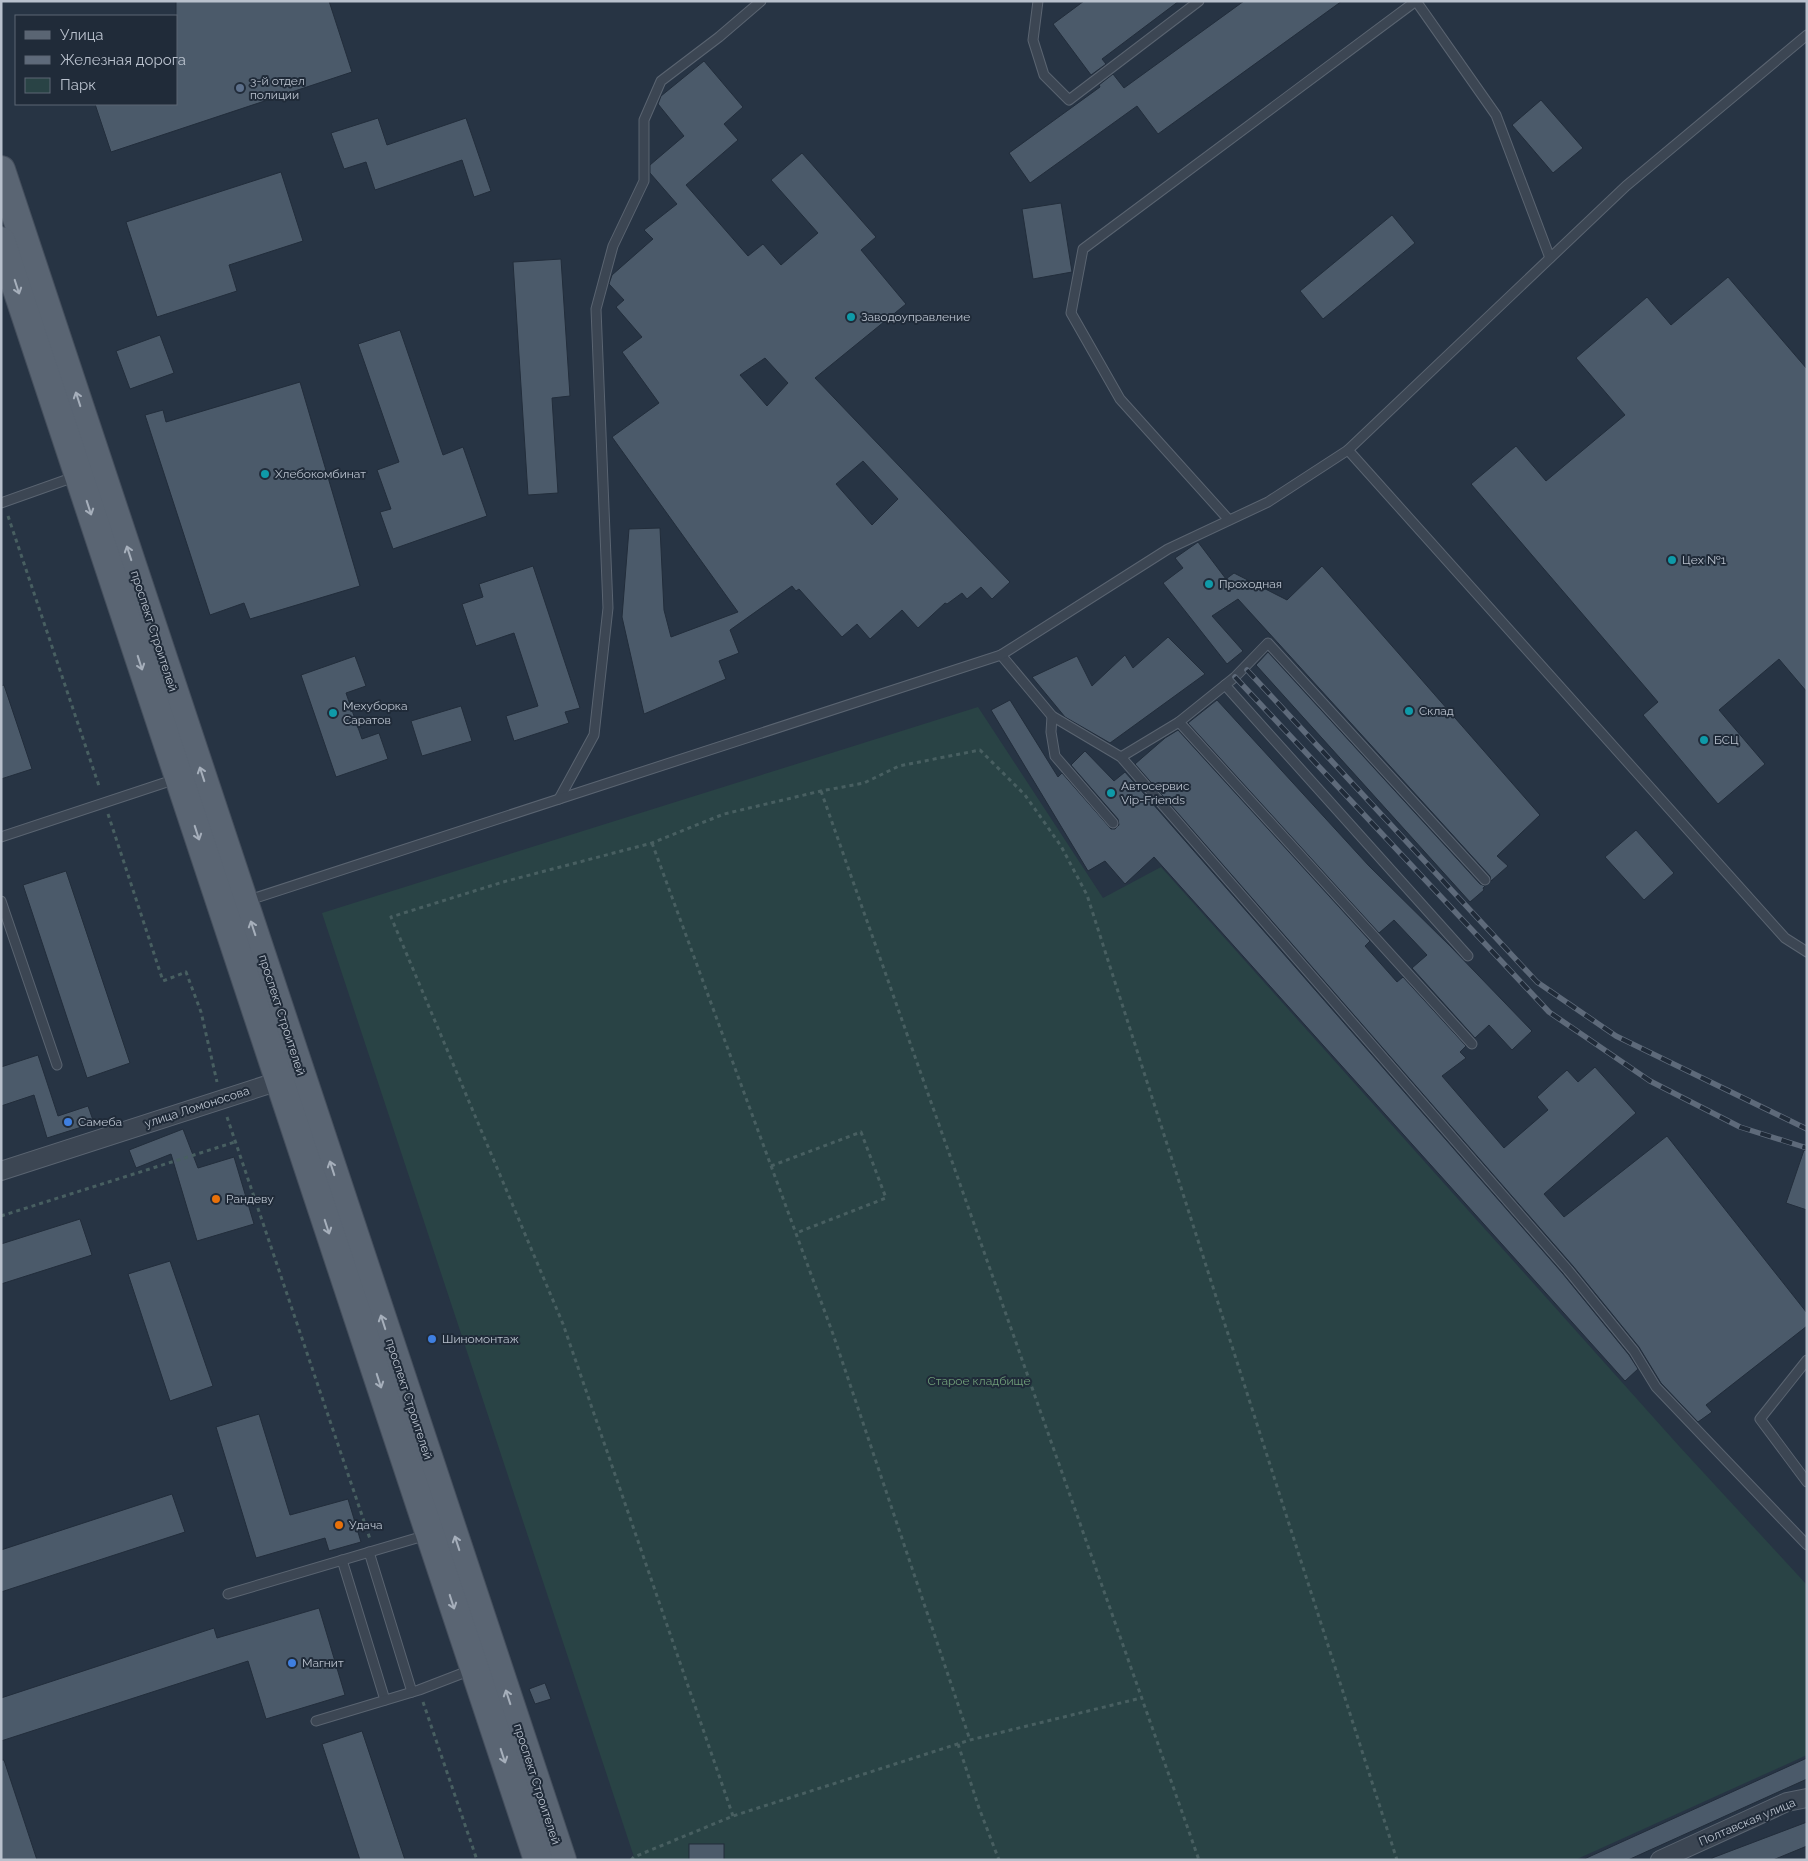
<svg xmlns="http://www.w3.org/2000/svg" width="1808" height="1861" font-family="Raleway,sans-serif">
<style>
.green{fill:#294345}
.building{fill:#4b5a6a;stroke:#222d3b;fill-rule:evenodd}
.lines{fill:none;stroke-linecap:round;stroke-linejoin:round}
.service-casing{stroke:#5a6471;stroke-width:11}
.minor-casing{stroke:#5a6471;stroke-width:20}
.primary-casing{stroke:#454f5d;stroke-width:30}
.path{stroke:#485f61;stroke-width:3;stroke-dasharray:4 4;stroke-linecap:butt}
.service{stroke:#3c4653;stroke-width:9}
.minor{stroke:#3c4653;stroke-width:18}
.primary{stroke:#5a6573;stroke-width:28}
.rail-casing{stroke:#5e6a7a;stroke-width:5.5}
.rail{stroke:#202b39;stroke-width:4;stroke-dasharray:11;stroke-linecap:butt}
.oneway{stroke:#a6afbb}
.service-dot{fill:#5c6f8a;stroke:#202b39;stroke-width:2}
.culture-dot{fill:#0f9aa8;stroke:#202b39;stroke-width:2}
.shop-dot{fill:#3f7fe0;stroke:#202b39;stroke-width:2}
.food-dot{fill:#e8710a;stroke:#202b39;stroke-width:2}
.labels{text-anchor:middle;stroke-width:4;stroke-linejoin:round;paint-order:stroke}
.poi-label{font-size:12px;fill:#b9c1cd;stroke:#202b39;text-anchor:start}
.street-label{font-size:12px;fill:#b9c1cd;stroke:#202b39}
.park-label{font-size:12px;fill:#709e79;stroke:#202b39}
</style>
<rect width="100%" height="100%" fill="#273444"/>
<!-- green -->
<path class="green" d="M978,707l125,191 58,-31 518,579 128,139v170l-232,105h-940l-313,-947z"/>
<!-- building -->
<g class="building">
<path d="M176,1h153l23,71 -241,80 -16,-48h81z"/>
<path d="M1084,1h95l-77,58 4,5 -15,11 -38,-51z"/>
<path d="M1244,1h98l-184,133 -21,-28 -107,77 -21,-30 91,-66 -1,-2 14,-11 11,14z"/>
<path d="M704,61l39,46 -19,17 14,16 -52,45 62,71 15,-12 18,21 37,-32 -47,-53 31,-27 74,84 -15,13 45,54 -91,74 195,204 -18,17 -11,-12 -14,12 -5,-6 -15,11 -2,-1 -27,25 -16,-18 -32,29 -13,-15 -15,13 -43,-48 -3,2 -4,-5 -62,44 9,23 -20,8 7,18 -82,35 -22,-97 7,-88 31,-1 4,82 7,27 67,-25 -126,-175 47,-34 -37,-51 20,-15 -26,-30 8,-7 -15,-16 3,-9 41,-36 -9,-9 33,-26 -27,-31v-8l34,-29 -26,-32 3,-8zM765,358l23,25 -21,23 -27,-31zM863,461l35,38 -26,26 -36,-41z"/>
<path d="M1541,100l42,48 -30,25 -41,-48z"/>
<path d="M378,118l9,27 79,-27 25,73 -17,6 -12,-37 -87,30 -9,-28 -22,7 -13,-36z"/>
<path d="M281,172l22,69 -74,24 8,26 -80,26 -31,-95z"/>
<path d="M1061,203l11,69 -39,7 -11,-70z"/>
<path d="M1392,215l23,28 -92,76 -23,-28z"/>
<path d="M561,259l9,137 -18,2 6,95 -30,2 -15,-233z"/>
<path d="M1728,277l79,92v323l-28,-33 -60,51 46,54 -47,40 -75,-89 15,-13 -187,-218 45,-38 30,35 79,-66 -49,-57 71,-61 24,28z"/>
<path d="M400,330l43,125 20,-8 24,69 -94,33 -13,-37 11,-3 -14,-39 22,-8 -41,-118z"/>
<path d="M160,335l14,38 -44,16 -14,-38z"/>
<path d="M300,382l60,204 -110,33 -6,-16 -34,12 -65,-200 18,-5 3,12z"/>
<path d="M1198,542l28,37 8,-6 53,27 35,-34 218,249 -43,41 11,10 -17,15 -1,-5 -252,-277 -26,17 31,35 -16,13 -64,-81 20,-15 -8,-10z"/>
<path d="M533,566l47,142 -15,4 4,11 -55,18 -8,-25 32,-10 -24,-73 -38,13 -14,-42 21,-7 -4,-13z"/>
<path d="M1168,637l37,37 -95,69 -45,-26 -33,-40 45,-21 15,30 33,-31 8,13z"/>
<path d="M1268,652l212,232 5,2 -2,2 1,2 -14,12 -214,-237z"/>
<path d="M355,656l11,30 -20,7 16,46 17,-6 9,26 -52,18 -35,-102z"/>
<path d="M4,685l28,84 -31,10v-93z"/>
<path d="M1010,700l48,77 4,-4 49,56h4l4,-4 -1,-6 -47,-54 14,-14 29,30 11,-9 438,502 66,81 9,14 -13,12 -471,-524 -29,27 -20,-23 -17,10 -97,-161z"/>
<path d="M1217,700l152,166 82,81 81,84 -20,19 -23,-25 -14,13 -63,-70 15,-13 -33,-35 -15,13 -191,-210z"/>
<path d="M461,706l11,35 -50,15 -11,-35z"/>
<path d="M1178,730l192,211 -5,5 32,36 6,-5 63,69 -6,6 6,6 -24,18 62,72 44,-38 -11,-13 30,-27 11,12 17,-15 41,46 -92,81 20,23 103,-81 140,177v13l-101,79 6,7 -14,10 -37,-39 -22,-36 -66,-81 -438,-502 30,-26z"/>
<path d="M1636,830l38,43 -30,27 -39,-43z"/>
<path d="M66,871l64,192 -43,15 -64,-193z"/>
<path d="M38,1055l20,61 30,-10 6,17 -47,15 -13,-43 -33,11v-39z"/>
<path d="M183,1129l15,39 36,-11 20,67 -57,17 -26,-87 -35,14 -7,-18z"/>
<path d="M1804,1150l3,1v59l-21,-7z"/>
<path d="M80,1219l12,36 -91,29v-40z"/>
<path d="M170,1261l43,125 -43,15 -42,-127z"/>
<path d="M259,1414l31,101 58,-16 13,43 -32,9 -4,-13 -69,20 -40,-131z"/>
<path d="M172,1494l13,38 -184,60v-42z"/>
<path d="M319,1608l26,87 -79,24 -18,-58 -247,80v-43l213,-70 3,10z"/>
<path d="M545,1683l6,16 -16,5 -6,-15z"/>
<path d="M362,1731l43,129h-45l-38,-116z"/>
<path d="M1807,1758v21l-179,81h-46z"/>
<path d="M1,1760h3l33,100h-36z"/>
<path d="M1807,1822v24l-34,14h-61v-2z"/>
<rect x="689" y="1844" width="35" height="16"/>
</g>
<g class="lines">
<defs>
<g id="service">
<path d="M1038,1l-5,39 11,35 25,25 130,-99"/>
<path d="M1416,1l80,114 54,143"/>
<path d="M1348,450l437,488 22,14"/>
<path d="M1,503l76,-27"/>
<path d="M1229,520l-109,-121 -49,-86 12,-64 333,-248"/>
<path d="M1001,655l51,61 69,41 447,513 66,81 22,36 151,158"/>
<path d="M1225,685l243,271"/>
<path d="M1052,716l-1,16 4,24 58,67"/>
<path d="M1179,722l293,322"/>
<path d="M1121,757l58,-35 56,-45 33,-34 217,237"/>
<path d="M559,799l35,-64 14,-127 -12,-299 17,-63 31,-65v-61l17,-39 58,-44 42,-36"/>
<path d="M1,837l175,-58"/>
<path d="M1,901l56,164"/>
<path d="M246,901l755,-246 167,-106 100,-47 80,-52 278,-264 181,-151"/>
<path d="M1807,1360l-47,59 47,63"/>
<path d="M369,1552l43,140"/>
<path d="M342,1560l43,140"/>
<path d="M228,1594l199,-59"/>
<path d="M316,1721l103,-31 52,-20"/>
</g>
<g id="minor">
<path d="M1,1171l278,-90"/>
<path d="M1660,1860l127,-58 20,-4"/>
</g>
<g id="primary">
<path d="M1,170l561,1690"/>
<path d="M1,241l537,1619"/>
</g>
</defs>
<!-- service casing -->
<use href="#service" class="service-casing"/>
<!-- minor casing -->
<use href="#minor" class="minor-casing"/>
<!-- primary casing -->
<use href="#primary" class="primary-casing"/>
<!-- path -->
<g class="path">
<path d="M8,516l92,273"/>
<path d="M821,791l378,1069"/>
<path d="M108,814l55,167 23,-9 15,40 16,70"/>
<path d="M652,843l181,491 137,406"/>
<path d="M227,1117l143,422"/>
<path d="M771,1166l90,-34 25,66 -90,35"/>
<path d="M1,1216l234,-74"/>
<path d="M423,1702l54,158"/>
<path d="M958,1744l21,64 20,52"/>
<path d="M733,1816l-170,-492 -172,-407 112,-35 149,-39 72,-29 97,-23 43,-8 35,-17 81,-16 45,45 36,51 26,49 310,965"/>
<path d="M631,1860l3,-3 99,-41 237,-76 171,-42"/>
</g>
<!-- service -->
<use href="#service" class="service"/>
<!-- minor -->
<use href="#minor" class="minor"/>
<!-- primary -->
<use href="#primary" class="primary"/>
<defs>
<g id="rail">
<path d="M1247,670l290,312 79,54 191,93"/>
<path d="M1235,677l314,335 101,69 90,46 67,21"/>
</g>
</defs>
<!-- rail casing -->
<use href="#rail" class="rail-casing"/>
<!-- rail -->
<use href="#rail" class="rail"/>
</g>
<!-- one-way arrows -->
<defs><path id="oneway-shaft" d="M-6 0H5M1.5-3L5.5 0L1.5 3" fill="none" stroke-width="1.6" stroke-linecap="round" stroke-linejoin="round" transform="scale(1.25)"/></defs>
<g class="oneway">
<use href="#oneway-shaft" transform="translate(17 287) rotate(72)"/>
<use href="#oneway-shaft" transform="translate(78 399) rotate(-108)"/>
<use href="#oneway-shaft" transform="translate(89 508) rotate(72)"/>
<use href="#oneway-shaft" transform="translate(129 553) rotate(-108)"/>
<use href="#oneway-shaft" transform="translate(140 663) rotate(72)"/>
<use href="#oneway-shaft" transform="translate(202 774) rotate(-108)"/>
<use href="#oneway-shaft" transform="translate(197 833) rotate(72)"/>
<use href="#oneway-shaft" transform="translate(253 928) rotate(-108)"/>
<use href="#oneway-shaft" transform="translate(332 1168) rotate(-108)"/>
<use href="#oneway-shaft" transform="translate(327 1227) rotate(72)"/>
<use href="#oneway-shaft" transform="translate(383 1322) rotate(-108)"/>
<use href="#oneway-shaft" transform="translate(379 1381) rotate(72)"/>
<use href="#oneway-shaft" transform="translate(457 1543) rotate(-108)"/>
<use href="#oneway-shaft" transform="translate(452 1602) rotate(72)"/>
<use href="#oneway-shaft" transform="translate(508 1697) rotate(-108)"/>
<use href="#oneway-shaft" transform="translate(503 1756) rotate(72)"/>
</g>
<!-- markers -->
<circle class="service-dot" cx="240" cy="88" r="5"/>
<g class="culture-dot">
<circle cx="851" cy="317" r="5"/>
<circle cx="265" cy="474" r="5"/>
<circle cx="1672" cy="560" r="5"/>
<circle cx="1209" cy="584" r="5"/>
<circle cx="1409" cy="711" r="5"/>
<circle cx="333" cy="713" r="5"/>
<circle cx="1704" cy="740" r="5"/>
<circle cx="1111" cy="793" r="5"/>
</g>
<g class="shop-dot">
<circle cx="68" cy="1122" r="5"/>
<circle cx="432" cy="1339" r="5"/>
<circle cx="292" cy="1663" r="5"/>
</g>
<g class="food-dot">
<circle cx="216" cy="1199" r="5"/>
<circle cx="339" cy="1525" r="5"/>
</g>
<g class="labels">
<!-- poi labels -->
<g class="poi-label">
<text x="250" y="85">3-й отдел<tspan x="250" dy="14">полиции</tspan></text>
<text x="861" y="321">Заводоуправление</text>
<text x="275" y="478">Хлебокомбинат</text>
<text x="1682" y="564">Цех №1</text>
<text x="1219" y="588">Проходная</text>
<text x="343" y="710">Мехуборка<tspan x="343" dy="14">Саратов</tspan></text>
<text x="1419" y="715">Склад</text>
<text x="1714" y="744">БСЦ</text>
<text x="1121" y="790">Автосервис<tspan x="1121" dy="14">Vip-Friends</tspan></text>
<text x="78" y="1126">Самеба</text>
<text x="226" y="1203">Рандеву</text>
<text x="442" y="1343">Шиномонтаж</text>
<text x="349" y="1529">Удача</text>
<text x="302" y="1667">Магнит</text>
</g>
<!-- street labels -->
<g class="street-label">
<text transform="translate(154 631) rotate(72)" y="4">проспект Строителей</text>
<text transform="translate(282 1015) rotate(72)" y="4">проспект Строителей</text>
<text transform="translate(197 1107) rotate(-18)" y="4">улица Ломоносова</text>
<text transform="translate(409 1399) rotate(72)" y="4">проспект Строителей</text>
<text transform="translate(537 1784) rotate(72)" y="4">проспект Строителей</text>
<text transform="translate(1747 1822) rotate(-23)" y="4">Полтавская улица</text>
</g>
<!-- park labels -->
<g class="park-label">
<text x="979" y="1385">Старое кладбище</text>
</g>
</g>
<!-- border -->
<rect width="1808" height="1861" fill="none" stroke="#b9c1cd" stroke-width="5"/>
<!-- legend -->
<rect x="15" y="15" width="162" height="90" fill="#202b39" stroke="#5d6774"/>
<rect x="25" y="31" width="25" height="8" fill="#5a6573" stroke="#5d6774"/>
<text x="60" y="40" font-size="15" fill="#b9c1cd">Улица</text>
<rect x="25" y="56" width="25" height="8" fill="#5e6a7a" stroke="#5d6774"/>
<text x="60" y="65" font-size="15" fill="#b9c1cd">Железная дорога</text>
<rect x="25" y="78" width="25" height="15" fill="#294345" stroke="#5d6774"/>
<text x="60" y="90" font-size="15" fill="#b9c1cd">Парк</text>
</svg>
